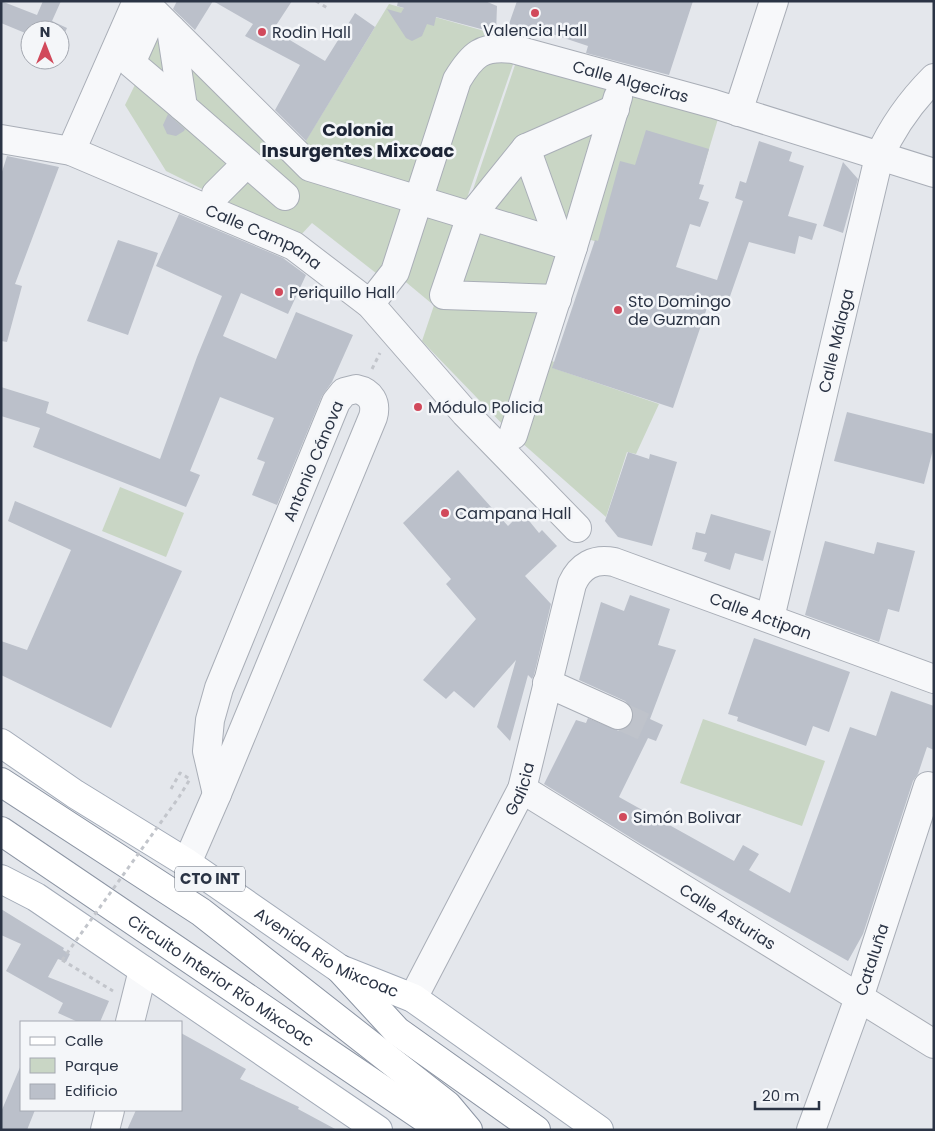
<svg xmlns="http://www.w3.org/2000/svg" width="935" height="1131" font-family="Poppins,sans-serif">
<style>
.green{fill:#c9d6c5}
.building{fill:#bbc0ca}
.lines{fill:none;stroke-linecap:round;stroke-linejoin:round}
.minor-tunnel{stroke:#bfc3cb;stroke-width:28;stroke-dasharray:28 14;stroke-linecap:butt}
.minor-casing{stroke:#a9aeb7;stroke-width:30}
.major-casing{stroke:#a3abb8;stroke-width:30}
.highway-casing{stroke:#8b94a3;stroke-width:30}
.path{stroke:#c2c5cb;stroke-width:3;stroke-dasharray:4 4;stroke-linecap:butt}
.minor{stroke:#f7f8fa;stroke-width:28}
.major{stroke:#fff;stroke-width:28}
.highway{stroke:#fff;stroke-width:28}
.path-bridge{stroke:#c2c5cb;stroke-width:3;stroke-dasharray:4 4;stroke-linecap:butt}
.poi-dot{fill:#d1495b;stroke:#f4f6f9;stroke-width:2}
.labels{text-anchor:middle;stroke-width:5;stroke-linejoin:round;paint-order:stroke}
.shield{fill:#f4f6f9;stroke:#676e7b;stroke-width:1}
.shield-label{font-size:15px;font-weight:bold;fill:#2b3445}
.poi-label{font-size:16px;fill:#2b3445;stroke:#f4f6f9;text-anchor:start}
.street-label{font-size:16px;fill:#2b3445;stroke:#f4f6f9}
.neighbourhood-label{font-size:18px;font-weight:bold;fill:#1d2536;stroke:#f4f6f9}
</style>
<rect width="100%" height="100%" fill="#e4e7ec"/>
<!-- green -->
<g class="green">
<path d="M389,4l134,38 -3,2 -89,259 -42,-35 -8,9 -69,-54 -13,14 -133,-66 -41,-66 45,-91 135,128z"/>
<path d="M519,53l202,56 -21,70 -48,80 -77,-24 -39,118 18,9 -1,6 106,36 -23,50 -9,-2 -21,65 -93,-82 -91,-94z"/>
<path d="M120,487l64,26 -18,44 -64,-26z"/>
<path d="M703,719l122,42 -23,65 -122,-43z"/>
</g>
<!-- building -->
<g class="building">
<path d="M1,1l36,14 6,-14h18l-9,20 15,7 -7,15v-13h-30v5l-29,-12z"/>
<path d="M177,1h115l-19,29 52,31 30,-48 20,14 -69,114 -31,-31 25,-45 -55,-29 8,-12 -40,-23 -18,29 -22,-21z"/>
<path d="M398,1h87l12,5 -1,27 -60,-16 -2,9 -7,-2 -5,12 -10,5 -6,-3 -19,-29 14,4 3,-5 -7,-2z"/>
<path d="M517,1h176l-24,74 -83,-22 2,-7 -39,-13 -3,1 -37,-10z"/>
<path d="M168,114l17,15 -1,2 -8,5 -9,-2 -4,-9z"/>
<path d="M646,130l63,19 -10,35 5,1 -5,14 10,3 -9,25 -10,-3 -14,43 41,13 26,-79 -8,-3 5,-17 6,2 13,-42 33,11 -3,9 15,5 -16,50 29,8 -5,16 -13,-4 -4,18 -46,-12 -21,60 -17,-6 -38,112 -121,-40 43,-128 3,1 22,-80 15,4z"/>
<path d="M7,156l52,11 -44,117 7,2 -15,56 -6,-1v-166z"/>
<path d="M843,162l15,17 -15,54 -20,-7z"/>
<path d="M179,214l104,44 23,17 -18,39 -47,-21 -18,43 53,23 20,-47 57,23 -21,47 -10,14 -45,109 -25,-10 13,-33 -8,-3 17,-41 -54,-21 -30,74 10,4 -14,32 -153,-60 7,-19 -39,-12v-29l48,15 -3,11 114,46 37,-102 25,-61 -66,-30z"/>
<path d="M118,240l40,13 -30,82 -41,-14z"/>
<path d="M847,412l87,22v12l-10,38 -90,-23z"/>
<path d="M628,452l21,7 1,-5 27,8 -25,84 -34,-9 -13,-16z"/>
<path d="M458,470l50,56 14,-14 17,21 3,-3 15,16 -32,30 26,28 -17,71 -2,4 -4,-4 -18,66 -13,-14 19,-67 -42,48 -20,-17 -8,8 -23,-19 53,-61 -30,-35 5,-5 -48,-56z"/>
<path d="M15,501l167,70 -71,157 -110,-53v-34l26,9 44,-100 -63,-29z"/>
<path d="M711,514l60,17 -8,30 -28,-8 -5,17 -26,-9 3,-8 -15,-4 4,-17 9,2z"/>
<path d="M825,541l49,13 3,-12 38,9 -16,61 -11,-3 -9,33 -74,-27z"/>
<path d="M630,595l40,14 -12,36 18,5 -26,69 13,6 -7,16 -8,-3 -29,59 115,64 9,-16 16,9 -10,16 41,23 60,-166 26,9 15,-45 43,15v44l-7,-3 -9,27 -5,7 -50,153 -15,27 -207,-117 -97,-60 32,-64 10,3 2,-5 31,13 8,-3 5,-6 1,-9 -3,-7 -5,-5 -46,-21 22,-78 23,9z"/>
<path d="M754,638l96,34 -21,60 -16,-6 -7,20 -69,-25 1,-4 -10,-3z"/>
<path d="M1,909l63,39 -1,2 7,4 -4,8 -8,-3 -10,18 61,24 -9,21h-22l-20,-9 5,-10 -57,-32 15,-27 -20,-9z"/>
<path d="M181,1033l65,36 -6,10 59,28 -1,2 39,21h-210l9,-20h45z"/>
<path d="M21,1065v45h14l-8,20h-26v-18z"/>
</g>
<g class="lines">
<!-- minor-tunnel -->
<path class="minor-tunnel" d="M618,715l29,13"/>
<defs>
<g id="minor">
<path d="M171,29l12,78 102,89"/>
<path d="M183,107l-52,-44 23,-51 156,155 263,80 -60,188"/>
<path d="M738,112l36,-111"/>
<path id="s1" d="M1,139l70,12 223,95 76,58 95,109 112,115"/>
<path d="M526,148l34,95"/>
<path d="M71,151l66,-150"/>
<path d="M216,194l31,-31"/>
<path d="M573,247l45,-150"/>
<path d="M557,299l-113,-4 27,-79 55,-68 89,-39"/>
<path id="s2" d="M370,304l25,-32 62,-192c15,-25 25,-35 56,-31l201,55 220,69"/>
<path d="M356,389c15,3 21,14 17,28l-156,377 -10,-43 3,-31 9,-32 117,-286 8,-10z"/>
<path id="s3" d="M770,618l109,-461c14,-31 31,-55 55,-79"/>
<path d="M547,683l71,32"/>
<path id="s4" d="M522,789l412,255"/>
<path d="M187,863l30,-69"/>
<path id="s5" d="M413,998l109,-209 50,-205c8,-18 22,-26 42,-22l320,117"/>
<path d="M130,1022l13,-52"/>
<path d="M105,1130l5,-20"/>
<path id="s6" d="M811,1130l48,-132 69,-212"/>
</g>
<g id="major">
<path id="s7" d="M1,743l74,51 112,69 153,106 73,29 186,132"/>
<path d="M1,879l35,18 342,233"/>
</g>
<g id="highway">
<path d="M1,782l200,130 246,193 21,25"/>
<path id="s8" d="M1,831l441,299"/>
<path d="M340,969l57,62 139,99"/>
</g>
</defs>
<!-- minor casing -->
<use href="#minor" class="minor-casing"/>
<!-- major casing -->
<use href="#major" class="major-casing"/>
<!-- highway casing -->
<use href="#highway" class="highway-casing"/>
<!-- path -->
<g class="path">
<path d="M316,1l13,8"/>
<path d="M372,369l8,-16"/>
<path d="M171,789l9,-16 10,6 -11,18"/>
<path d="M62,960l51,31"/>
</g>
<!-- minor -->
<use href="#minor" class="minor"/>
<!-- major -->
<use href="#major" class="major"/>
<!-- highway -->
<use href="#highway" class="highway"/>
<!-- path-bridge -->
<path class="path-bridge" d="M62,960l117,-163"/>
</g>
<!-- markers -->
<g class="poi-dot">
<circle cx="535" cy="13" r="5"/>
<circle cx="262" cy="32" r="5"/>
<circle cx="279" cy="292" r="5"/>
<circle cx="618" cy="310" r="5"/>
<circle cx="418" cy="407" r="5"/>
<circle cx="445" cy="513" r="5"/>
<circle cx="623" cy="817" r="5"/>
</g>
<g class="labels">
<!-- shield labels -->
<rect class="shield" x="175" y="866.5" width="70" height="25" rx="4"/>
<g class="shield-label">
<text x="210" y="884">CTO INT</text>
</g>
<!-- poi labels -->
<g class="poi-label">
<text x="535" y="36" text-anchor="middle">Valencia Hall</text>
<text x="272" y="38">Rodin Hall</text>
<text x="289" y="298">Periquillo Hall</text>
<text x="628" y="307">Sto Domingo<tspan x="628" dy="18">de Guzman</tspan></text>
<text x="428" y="413">Módulo Policia</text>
<text x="455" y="519">Campana Hall</text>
<text x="633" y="823">Simón Bolivar</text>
</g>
<!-- street labels -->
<g class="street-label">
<text dy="6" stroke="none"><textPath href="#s2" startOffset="434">Calle Algeciras</textPath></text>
<text dy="6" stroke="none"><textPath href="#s1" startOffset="282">Calle Campana</textPath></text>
<text dy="6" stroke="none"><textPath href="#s3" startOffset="285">Calle Málaga</textPath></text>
<text transform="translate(313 461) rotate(-67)" y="6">Antonio Cánova</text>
<text dy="6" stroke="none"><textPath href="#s5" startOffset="655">Calle Actipan</textPath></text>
<text dy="6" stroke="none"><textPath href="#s5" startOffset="235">Galicia</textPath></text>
<text dy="6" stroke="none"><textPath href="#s4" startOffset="242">Calle Asturias</textPath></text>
<text dy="6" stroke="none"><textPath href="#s7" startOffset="388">Avenida Río Mixcoac</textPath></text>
<text dy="6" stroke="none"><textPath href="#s6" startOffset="181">Cataluña</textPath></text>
<text dy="6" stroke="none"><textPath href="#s8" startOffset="266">Circuito Interior Río Mixcoac</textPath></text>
</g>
<!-- neighbourhood labels -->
<g class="neighbourhood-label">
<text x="358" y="136">Colonia<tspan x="358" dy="21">Insurgentes Mixcoac</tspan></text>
</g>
</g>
<!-- border -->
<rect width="935" height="1131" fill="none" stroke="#2b3445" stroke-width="5"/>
<!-- legend -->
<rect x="20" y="1021" width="162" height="90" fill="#f4f6f9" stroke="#a4a8b1"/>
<rect x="30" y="1037" width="25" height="8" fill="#ffffff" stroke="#a4a8b1"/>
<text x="65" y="1046" font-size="15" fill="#2b3445">Calle</text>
<rect x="30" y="1058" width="25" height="15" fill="#c9d6c5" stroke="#a4a8b1"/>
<text x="65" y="1071" font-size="15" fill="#2b3445">Parque</text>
<rect x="30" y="1084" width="25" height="15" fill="#bbc0ca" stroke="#a4a8b1"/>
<text x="65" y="1096" font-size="15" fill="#2b3445">Edificio</text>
<!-- north arrow -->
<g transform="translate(45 45)"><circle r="24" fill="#f4f6f9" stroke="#a4a8b1"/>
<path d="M0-4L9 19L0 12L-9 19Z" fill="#d1495b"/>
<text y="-8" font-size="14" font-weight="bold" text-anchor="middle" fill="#2b3445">N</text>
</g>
<!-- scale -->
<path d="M755 1101v8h64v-8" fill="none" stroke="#2b3445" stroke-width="2.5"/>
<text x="762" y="1101" font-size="15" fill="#2b3445" stroke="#f4f6f9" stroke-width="4" paint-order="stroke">20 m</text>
</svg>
